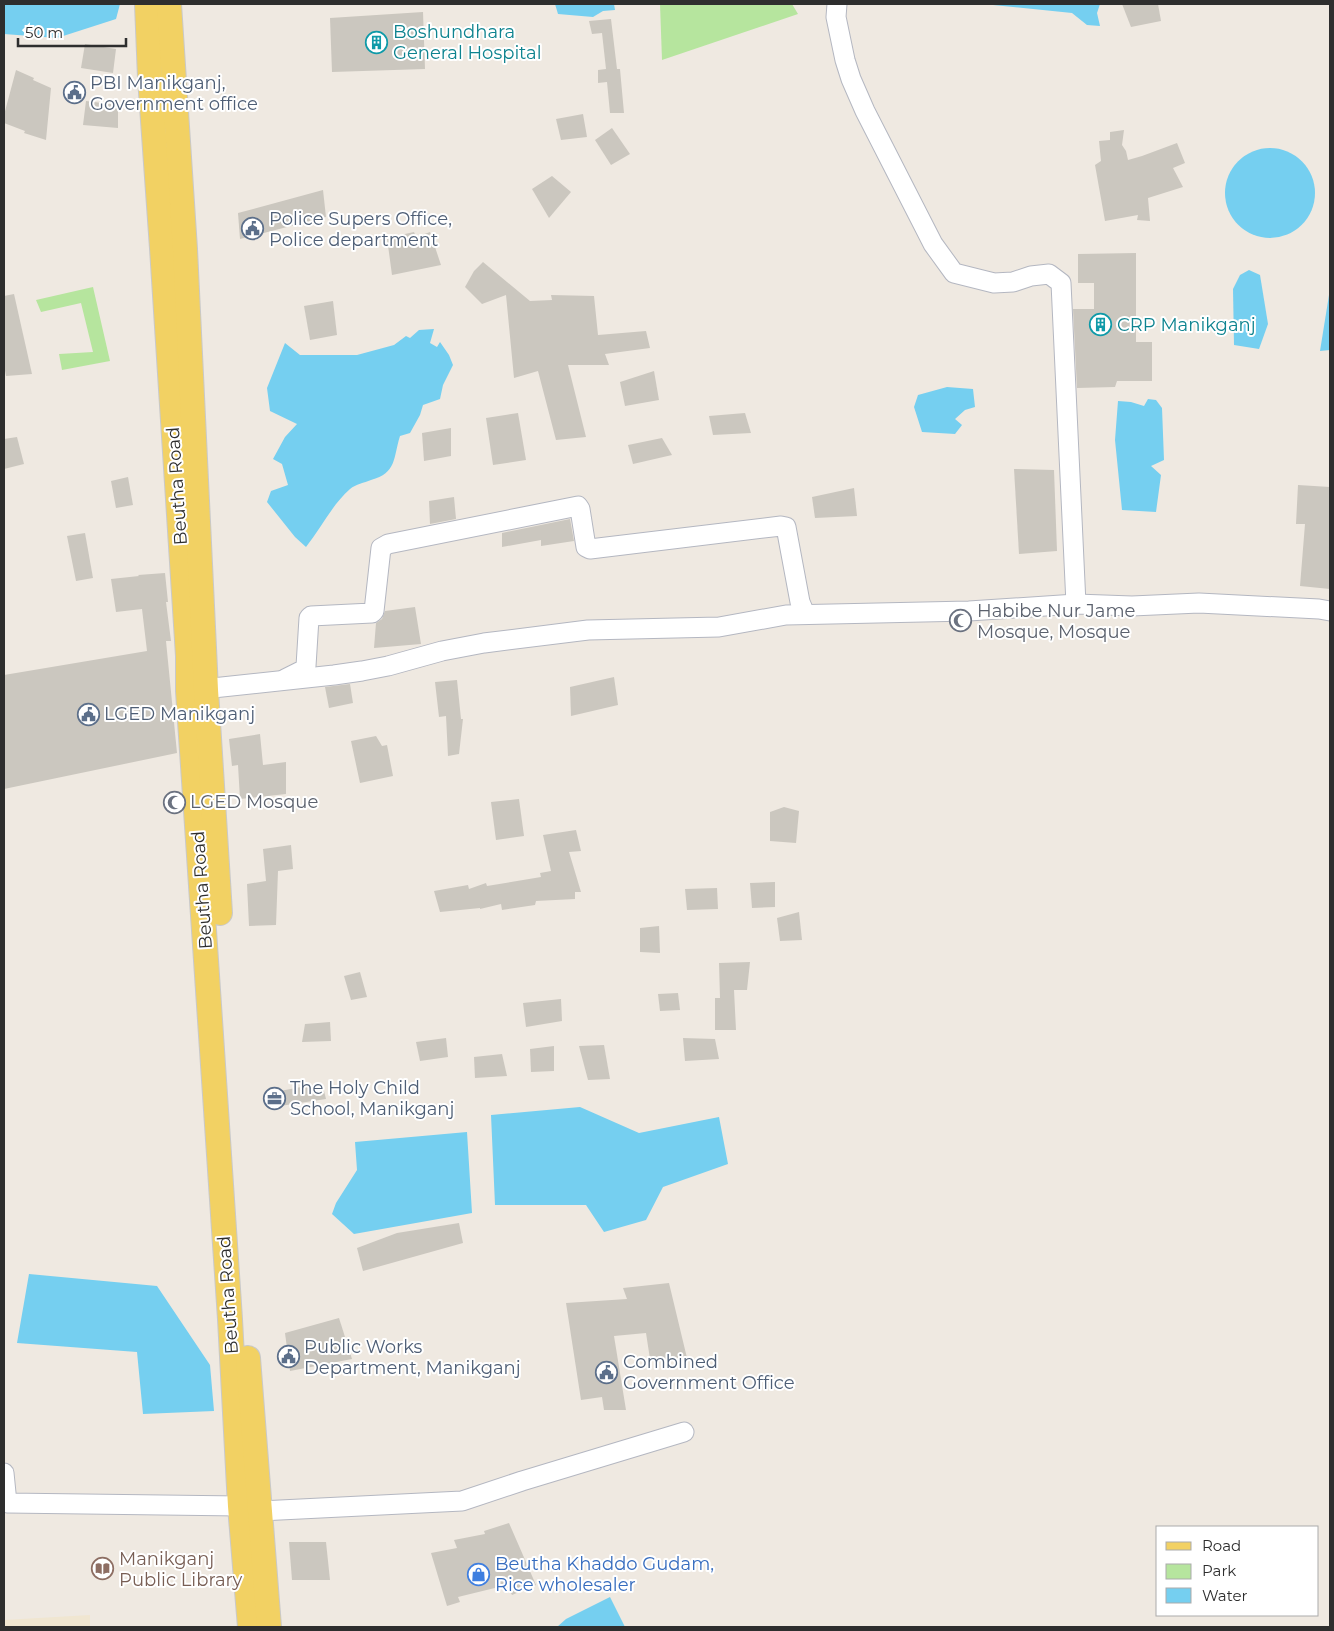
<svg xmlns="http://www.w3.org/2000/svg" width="1334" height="1631" font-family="Montserrat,sans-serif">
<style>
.education{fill:#f0e6d1}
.green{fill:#b6e59e}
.water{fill:#75cff0}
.building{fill:#cbc7bf}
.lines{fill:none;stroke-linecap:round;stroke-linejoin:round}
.minor-casing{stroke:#b4b7c1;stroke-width:21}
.major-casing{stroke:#c9c9c9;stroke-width:26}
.minor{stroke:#fff;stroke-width:19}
.major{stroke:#f2d163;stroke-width:24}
.labels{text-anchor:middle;stroke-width:4;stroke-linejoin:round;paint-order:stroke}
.culture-label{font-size:18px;fill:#0d838f;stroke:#fff;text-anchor:start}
.service-label{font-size:18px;fill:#4e5e75;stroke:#fff;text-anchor:start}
.street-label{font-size:18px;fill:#2e2e2e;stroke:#fff}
.worship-label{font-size:18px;fill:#5b616d;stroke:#fff;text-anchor:start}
.education-label{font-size:18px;fill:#785e54;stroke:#fff;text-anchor:start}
.shop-label{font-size:18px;fill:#366cbe;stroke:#fff;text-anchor:start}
</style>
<rect width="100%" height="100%" fill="#efe9e1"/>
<!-- education -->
<path class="education" d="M90,1615v12h-86v-7z"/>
<!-- green -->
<g class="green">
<path d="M660,4h132l6,10 -136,46z"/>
<path d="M93,287l17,74 -48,9 -3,-16 34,-2 -12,-49 -40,9 -5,-12z"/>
</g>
<!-- water -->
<g class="water">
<path d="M4,4h116l-4,15 -59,19 -53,-4z"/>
<path d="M555,4h59l1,6 -12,1 -10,6 -35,-3z"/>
<path d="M983,4h117l-3,9 3,13 -13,-1 -15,-12z"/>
<circle cx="1270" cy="193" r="45"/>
<path d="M1249,270l11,5 8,49 -9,25 -25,-4 -1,-56 7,-14z"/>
<path d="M1329,295l1,55 -10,1z"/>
<path d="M434,329l-4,14 7,4 3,-5 9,13 4,10 -10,20 -3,14 -17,6 -3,10 -10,18 -10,3c-7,22 -3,37 -29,44 -7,3 -15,4 -21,9 -18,16 -29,39 -44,58l-11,-10 -28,-35 4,-11 17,-6 -6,-21 -9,-5 12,-22 12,-13 -27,-13 -3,-23 18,-45 15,12h57l37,-10 12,-9 4,2 9,-8z"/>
<path d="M947,387l26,2 2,18 -10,3 -10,9 7,6 -7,9 -33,-2 -8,-25 4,-12z"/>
<path d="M1148,399l8,1 6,8 2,52 -13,6 10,9 -5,37 -34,-2 -7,-70 3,-39 13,1 13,4z"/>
<path d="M580,1107l59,26 80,-16 9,47 -65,23 -17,33 -42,12 -18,-27h-91l-4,-90z"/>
<path d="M467,1132l5,81 -118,21 -22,-20 4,-11 21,-33 -2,-28z"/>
<path d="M29,1274l128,12 53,79 4,46 -71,3 -6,-62 -120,-9z"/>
<path d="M610,1597l15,30h-68l9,-8z"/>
</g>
<!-- building -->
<g class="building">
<path d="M1122,4h36l3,17 -30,6z"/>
<path d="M423,12l2,57 -93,3 -2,-54z"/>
<path d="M611,19l6,50h3l4,44h-14l-3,-31 -9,1v-13l8,-1 -4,-36 -10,1 -3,-13z"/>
<path d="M85,44l31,5 -3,24 -32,-5z"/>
<path d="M16,70l18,8 -1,2 18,8 -5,52 -22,-7 1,-2 -21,-8v-8z"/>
<path d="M86,101l32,4v23l-35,-3z"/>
<path d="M583,114l4,23 -26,3 -5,-21z"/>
<path d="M612,128l18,26 -19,11 -16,-25z"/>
<path d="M1124,130l-2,15 4,6 2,9 14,-4 35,-13 8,20 -12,5 10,19 -35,11 2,23 -13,-1 1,-5 -33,6 -10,-56 6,-4 -2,-20 11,-1v-8z"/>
<path d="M552,176l19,16 -22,26 -17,-29z"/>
<path d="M323,190l3,27 -86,22 -2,-26z"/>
<path d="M414,232l2,5 14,-5 11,33 -49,10 -5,-37z"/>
<path d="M1136,253v89h16v39h-35l-2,6 -38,1 -4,-79h21v-26h-16v-29z"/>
<path d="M483,262l47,39 22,-1 -1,-5 43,1 4,39 48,-4 4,17 -45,6 4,11h-41l18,72 -30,3 -18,-69 -24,7 -8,-83 -24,9 -17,-17 9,-16z"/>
<path d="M14,294l18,80 -26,2 -2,-11v-69z"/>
<path d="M333,301l4,34 -27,5 -6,-34z"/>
<path d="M654,371l5,29 -34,6 -5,-24z"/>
<path d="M518,413l8,47 -33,5 -7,-47z"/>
<path d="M745,413l6,20 -38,2 -4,-19z"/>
<path d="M451,428v28l-27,5 -2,-28z"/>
<path d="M17,437l7,27 -20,5v-30z"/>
<path d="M662,438l10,17 -39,9 -5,-19z"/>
<path d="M1014,469l40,1 3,81 -38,3z"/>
<path d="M128,477l5,28 -17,3 -5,-27z"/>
<path d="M1298,485l32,2v102l-30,-3 5,-62h-9z"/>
<path d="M854,488l3,28 -42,2 -3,-21z"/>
<path d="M454,497l2,22 -26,5 -1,-23z"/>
<path d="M570,519l4,22 -33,5v-6l-39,7v-14z"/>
<path d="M85,533l8,45 -17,3 -9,-45z"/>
<path d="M165,573l3,29h-2l5,39h-5l11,112 -173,36v-114l143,-24 -5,-42 -26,3 -5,-33 28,-3 -1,-1z"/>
<path d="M415,607l6,37 -47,4 2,-25 6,-4 3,-8z"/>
<path d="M614,677l4,28 -47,11 -1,-29z"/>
<path d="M457,680l4,39h2l-4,35 -11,2 -2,-40 -7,1 -4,-35z"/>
<path d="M350,684l3,19 -24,5 -4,-21z"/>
<path d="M260,734l3,31 23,-3v32l-46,5 -2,-34 -6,1 -3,-27z"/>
<path d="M376,736l6,10 5,-1 6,31 -33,7 -9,-42z"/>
<path d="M519,799l5,37 -28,4 -5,-38z"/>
<path d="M784,807l15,4 -3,32 -26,-2v-29z"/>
<path d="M576,830l5,21 -12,1 12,40h-6v7l-39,2 -1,4 -33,5 -1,-6 -21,5v-1l-40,4 -6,-21 34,-6 1,4 17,-6 1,3 54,-9 -1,-4 11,-2 -8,-36z"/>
<path d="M291,845l2,24 -15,2 -2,54 -27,1 -2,-42 19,-3 -3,-32z"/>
<path d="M775,882v25l-23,1 -2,-25z"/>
<path d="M717,888l1,21 -31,1 -2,-21z"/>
<path d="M799,912l3,28 -22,1 -3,-23z"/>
<path d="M659,926l1,27 -20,-1v-24z"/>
<path d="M750,962l-3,28h-13l2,40h-21v-32h5l-1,-35z"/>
<path d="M360,972l7,25 -16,3 -7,-24z"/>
<path d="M678,993l2,17 -20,1 -2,-17z"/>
<path d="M561,999l1,22 -36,6 -3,-24z"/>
<path d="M330,1022l1,19 -29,1 3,-18z"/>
<path d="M446,1038l2,19 -28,4 -4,-19z"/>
<path d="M683,1038l32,1 4,20 -34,2z"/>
<path d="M604,1045l6,34 -22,1 -9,-34z"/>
<path d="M554,1046v25l-23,1 -1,-23z"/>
<path d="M502,1054l5,22 -32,2 -1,-21z"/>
<path d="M322,1083l4,16 -46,7v-15z"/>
<path d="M459,1223l4,20 -100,28 -6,-23 40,-15z"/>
<path d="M669,1283l18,75 -37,1 -4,-26 -32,3 12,74h-22l-2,-13 -21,3 -15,-97 61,-4 -4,-11z"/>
<path d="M339,1318l13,41 -62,12 -5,-38z"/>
<path d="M509,1523l27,62 -24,10 -5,-10 -49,12 2,5 -13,4 -16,-53 26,-5 -3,-8 31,-6 -1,-3z"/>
<path d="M289,1542h37l4,38h-38z"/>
</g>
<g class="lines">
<defs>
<g id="minor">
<path d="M837,4l-1,13 9,43 6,19 14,32 68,133 21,29 40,10 19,-1 18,-6 18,-2 12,9 15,321"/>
<path d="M285,679l18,-9 3,-4 3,-48 2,-2 61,-3 2,-2 7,-63 7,-4 190,-38 2,3 6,38 4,2 191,-23 5,1 14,75 5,12"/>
<path d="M194,690l140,-15 28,-4 26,-5 54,-15 42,-8 104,-13 131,-3 67,-12 183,-4 107,-7 56,2 67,-3 120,6 11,2"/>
<path d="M4,1473l3,30 233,3"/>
<path d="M260,1511l202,-10 60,-20 162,-49"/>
</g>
<g id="major">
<path d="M147,4l3,74 12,170 26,408v35l42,628 10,187 10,121"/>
<path d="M169,4l16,245 21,441 14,223"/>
<path d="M248,1358l21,269"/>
</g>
</defs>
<!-- minor casing -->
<use href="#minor" class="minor-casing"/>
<!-- major casing -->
<use href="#major" class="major-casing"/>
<!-- minor -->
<use href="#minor" class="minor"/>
<!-- major -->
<use href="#major" class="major"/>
</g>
<!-- icons -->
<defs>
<symbol id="building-ring" viewBox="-11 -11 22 22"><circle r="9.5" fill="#fff" stroke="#0f9aa8" stroke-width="1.5"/><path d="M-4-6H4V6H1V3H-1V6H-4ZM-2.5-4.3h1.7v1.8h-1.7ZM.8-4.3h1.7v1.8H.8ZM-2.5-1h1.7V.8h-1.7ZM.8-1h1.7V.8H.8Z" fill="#0f9aa8"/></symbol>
<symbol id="civic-ring" viewBox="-11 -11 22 22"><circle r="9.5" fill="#fff" stroke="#5c6f8a" stroke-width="1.5"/><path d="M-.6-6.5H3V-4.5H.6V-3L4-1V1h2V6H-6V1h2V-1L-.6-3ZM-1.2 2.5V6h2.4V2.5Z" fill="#5c6f8a"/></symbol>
<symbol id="mosque-ring" viewBox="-11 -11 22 22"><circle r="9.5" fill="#fff" stroke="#6b7280" stroke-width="1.5"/><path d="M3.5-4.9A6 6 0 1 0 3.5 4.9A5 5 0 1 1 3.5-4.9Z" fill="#6b7280"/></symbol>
<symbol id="office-ring" viewBox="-11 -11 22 22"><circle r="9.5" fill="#fff" stroke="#5c6f8a" stroke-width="1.5"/><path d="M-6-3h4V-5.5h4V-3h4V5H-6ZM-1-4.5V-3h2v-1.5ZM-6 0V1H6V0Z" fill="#5c6f8a"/></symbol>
<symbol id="library-ring" viewBox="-11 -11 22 22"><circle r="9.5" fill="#fff" stroke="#8d6e63" stroke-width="1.5"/><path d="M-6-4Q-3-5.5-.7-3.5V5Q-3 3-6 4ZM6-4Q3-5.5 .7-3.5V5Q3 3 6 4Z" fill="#8d6e63"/></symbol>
<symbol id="shop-ring" viewBox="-11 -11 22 22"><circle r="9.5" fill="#fff" stroke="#3f7fe0" stroke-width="1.5"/><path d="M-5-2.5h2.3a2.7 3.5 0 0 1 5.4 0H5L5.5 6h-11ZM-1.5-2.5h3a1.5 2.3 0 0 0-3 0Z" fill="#3f7fe0"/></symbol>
</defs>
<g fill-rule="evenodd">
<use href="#building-ring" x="364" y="30" width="25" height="25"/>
<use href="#civic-ring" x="62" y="80" width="25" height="25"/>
<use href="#civic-ring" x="240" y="216" width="25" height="25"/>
<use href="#building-ring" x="1088" y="312" width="25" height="25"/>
<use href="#mosque-ring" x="948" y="608" width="25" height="25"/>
<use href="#civic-ring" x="76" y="702" width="25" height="25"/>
<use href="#mosque-ring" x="162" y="790" width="25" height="25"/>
<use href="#office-ring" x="262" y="1086" width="25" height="25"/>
<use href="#civic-ring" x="276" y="1344" width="25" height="25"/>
<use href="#civic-ring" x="594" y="1360" width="25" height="25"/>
<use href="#library-ring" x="90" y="1556" width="25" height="25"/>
<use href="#shop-ring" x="466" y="1562" width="25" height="25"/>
</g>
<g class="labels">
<!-- culture labels -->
<g class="culture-label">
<text x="393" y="38">Boshundhara<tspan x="393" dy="21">General Hospital</tspan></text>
<text x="1117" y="331">CRP Manikganj</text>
</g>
<!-- service labels -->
<g class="service-label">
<text x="90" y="89">PBI Manikganj,<tspan x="90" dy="21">Government office</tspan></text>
<text x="269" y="225">Police Supers Office,<tspan x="269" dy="21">Police department</tspan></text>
<text x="104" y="720">LGED Manikganj</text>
<text x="290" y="1094">The Holy Child<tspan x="290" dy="21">School, Manikganj</tspan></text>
<text x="304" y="1353">Public Works<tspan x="304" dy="21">Department, Manikganj</tspan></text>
<text x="623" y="1368">Combined<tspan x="623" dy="21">Government Office</tspan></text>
</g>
<!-- street labels -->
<g class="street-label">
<text transform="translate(177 486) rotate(-94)" y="6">Beutha Road</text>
<text transform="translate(202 890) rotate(-94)" y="6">Beutha Road</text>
<text transform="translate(228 1295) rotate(-94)" y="6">Beutha Road</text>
</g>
<!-- worship labels -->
<g class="worship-label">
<text x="977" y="617">Habibe Nur Jame<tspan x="977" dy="21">Mosque, Mosque</tspan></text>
<text x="190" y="808">LGED Mosque</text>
</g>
<!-- education labels -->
<g class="education-label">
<text x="119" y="1565">Manikganj<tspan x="119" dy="21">Public Library</tspan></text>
</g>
<!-- shop labels -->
<g class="shop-label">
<text x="495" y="1570">Beutha Khaddo Gudam,<tspan x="495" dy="21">Rice wholesaler</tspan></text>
</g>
</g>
<!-- border -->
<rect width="1334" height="1631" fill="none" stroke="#2e2e2e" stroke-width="10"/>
<!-- legend -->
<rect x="1156" y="1526" width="162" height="90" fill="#ffffff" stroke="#ababab"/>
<rect x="1166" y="1542" width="25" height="8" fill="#f2d163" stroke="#ababab"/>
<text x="1202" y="1551" font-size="15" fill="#2e2e2e">Road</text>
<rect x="1166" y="1564" width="25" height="15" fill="#b6e59e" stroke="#ababab"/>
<text x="1202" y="1576" font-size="15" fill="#2e2e2e">Park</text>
<rect x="1166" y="1588" width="25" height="15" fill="#75cff0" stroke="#ababab"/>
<text x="1202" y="1601" font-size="15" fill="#2e2e2e">Water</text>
<!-- scale -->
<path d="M18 38v8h108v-8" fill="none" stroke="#2e2e2e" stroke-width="2.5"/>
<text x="25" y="38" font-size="15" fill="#2e2e2e" stroke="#ffffff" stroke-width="4" paint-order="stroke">50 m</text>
</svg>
